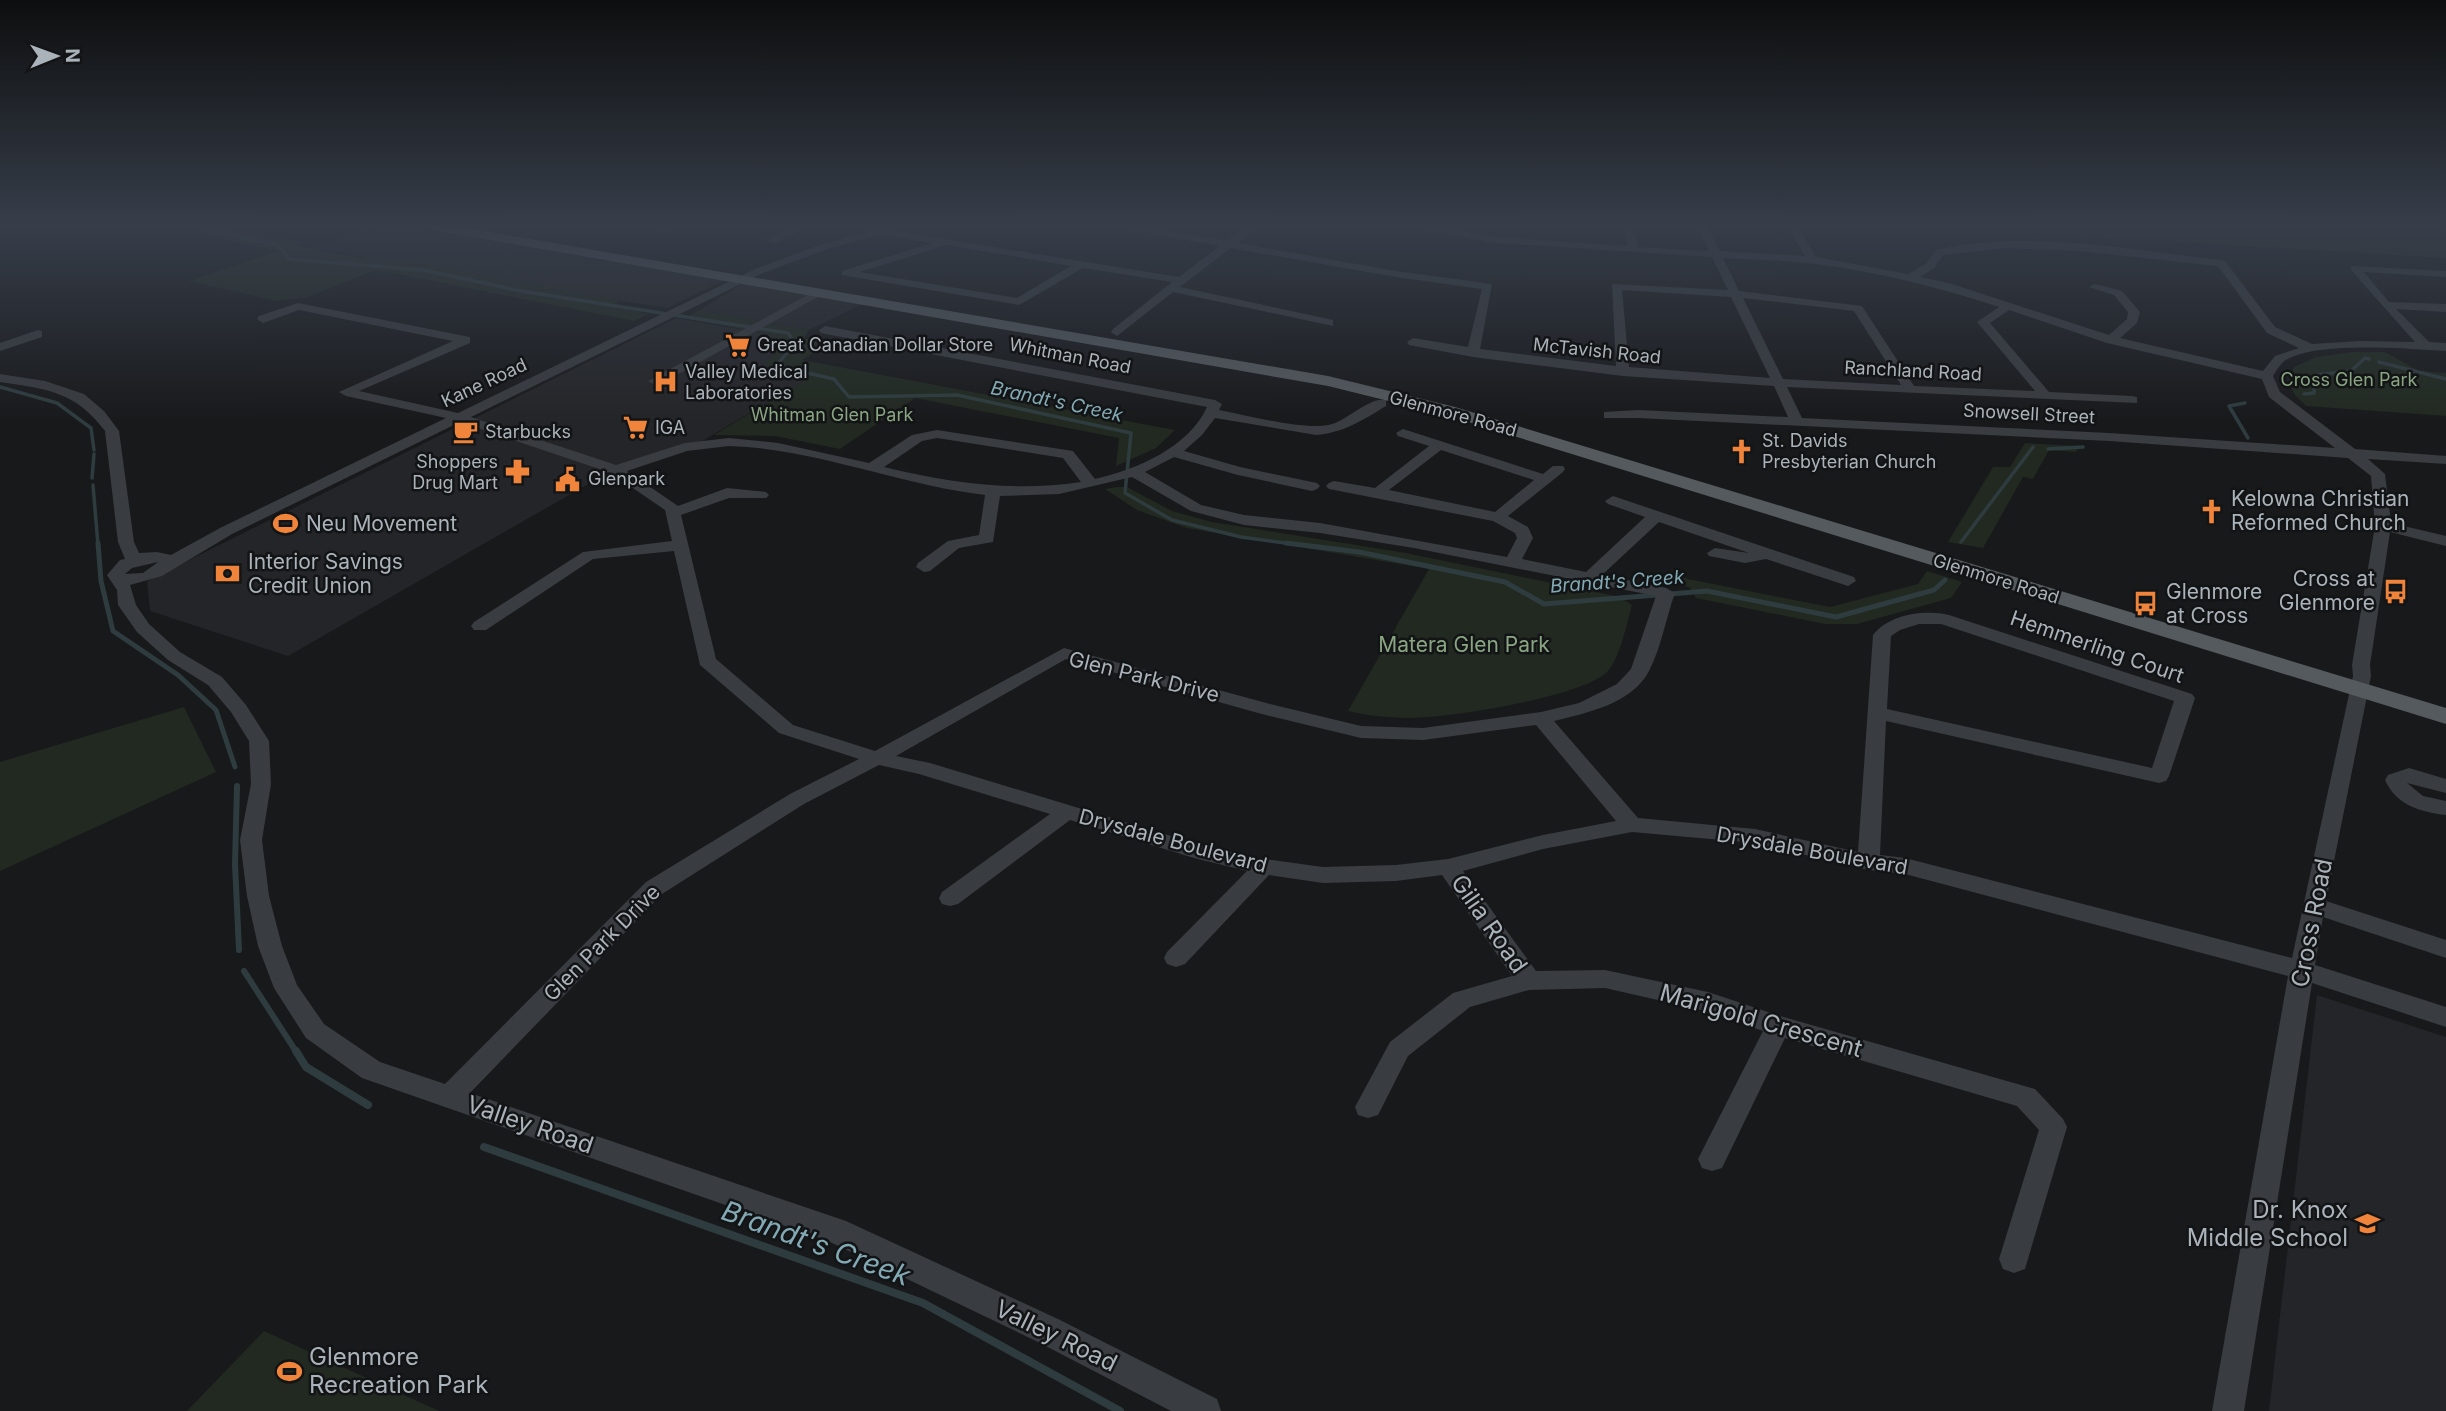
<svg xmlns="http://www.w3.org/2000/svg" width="2446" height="1411" font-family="Inter,sans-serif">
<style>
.built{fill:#242528}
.green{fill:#212920}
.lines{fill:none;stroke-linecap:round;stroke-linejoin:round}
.stream-far3{stroke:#2e3c3f;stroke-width:3.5}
.stream-far2{stroke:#2e3c3f;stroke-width:5}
.stream-far1{stroke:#2e3c3f;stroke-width:6}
.stream{stroke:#2e3c3f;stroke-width:8}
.minor{fill:#393c40;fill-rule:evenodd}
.major{fill:#555a5e;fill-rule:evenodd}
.labels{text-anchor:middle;stroke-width:5;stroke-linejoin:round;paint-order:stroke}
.far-poi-label{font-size:18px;fill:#abb3ba;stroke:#131416;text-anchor:start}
.far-street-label{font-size:18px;fill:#abb3ba;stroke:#131416}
.far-park-label{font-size:18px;fill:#89a582;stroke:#131416}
.far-water-label{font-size:19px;font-style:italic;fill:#83aab4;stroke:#131416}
.poi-label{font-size:21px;fill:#abb3ba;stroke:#131416;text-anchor:start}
.park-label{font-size:21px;fill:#89a582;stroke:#131416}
.street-label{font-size:21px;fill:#abb3ba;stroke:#131416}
.near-street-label{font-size:24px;fill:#abb3ba;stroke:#131416}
.near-poi-label{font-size:24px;fill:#abb3ba;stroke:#131416;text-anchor:end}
.near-water-label{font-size:28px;font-style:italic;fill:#83aab4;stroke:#131416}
</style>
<rect width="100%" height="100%" fill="#18191b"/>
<!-- built -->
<g class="built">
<path d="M374,226h53l302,52 -61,30 -90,-13 -169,-33 -32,-1 -39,-10 -28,-3z"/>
<path d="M745,282l119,21 -55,27 -109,-20z"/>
<path d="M676,318l97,17 4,17 -8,5 5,13 35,8 -110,65 -88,28 -323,185 -138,-45 -3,-30z"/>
<path d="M2317,995l129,42v374h-177z"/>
</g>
<!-- green -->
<g class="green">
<path d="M155,226h68l81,17 -6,3c37,7 73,15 111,16l213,38 -11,6 38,8 -15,7 -247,-49 -14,-1 -66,26 -30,4 -88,-20 89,-30z"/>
<path d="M1915,226h531v32z"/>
<path d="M700,310l109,20 -5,8 25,5 -27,17 373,70 -19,18 -40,18 3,-28 -204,-40 -75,51 -65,-13 -61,-1 94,-57 -29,-6 -12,-6v-7l10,-7 -4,-17 -90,-17z"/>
<path d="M2351,352h34l34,19 27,2v43l-140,-10 -11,-11 -7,-14 6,-14 22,-10z"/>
<path d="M2025,443l54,3 -3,6 -27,-2 -16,29 -10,-2 -40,71 -35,-6 45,-75h17z"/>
<path d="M1117,487h10l45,24 40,11 194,31 214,44 12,8c-5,18 -12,53 -24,66 -24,26 -159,47 -196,47 -22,0 -43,-2 -64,-7l81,-142 -242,-41 -50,-18 -32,-21z"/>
<path d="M1927,571l35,11 -11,16 -94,26h-32l-129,-26 -6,-10 -28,-11 8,-4 18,6 142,28 88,-23z"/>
<path d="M184,707l32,65 -216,99v-109z"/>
<path d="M264,1331l175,80h-252z"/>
</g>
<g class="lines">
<!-- stream-far3 -->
<g class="stream-far3">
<path d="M187,226l91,19 11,14 134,11 98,21 267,42 7,10 -19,23 58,13 15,18 108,-2 174,38 -6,60 47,27 69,17 59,8"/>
<path d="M2379,362l67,17"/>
<path d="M0,387l57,16 34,25 3,22"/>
<path d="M2304,394l10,-1 1,-18 36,-4 14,-13 4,1"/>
<path d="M2245,403l-16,3 19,32"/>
<path d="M2048,449l35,-2"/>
<path d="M92,478l2,-24"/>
<path d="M93,485l5,60"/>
<path d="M1961,542l72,-95"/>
</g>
<!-- stream-far2 -->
<g class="stream-far2">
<path d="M98,543l3,38 12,50 65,44 38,35 19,57"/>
<path d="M1286,543l73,9 146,30 39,22 163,-13 129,26 98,-27 11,-10"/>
</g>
<!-- stream-far1 -->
<g class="stream-far1">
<path d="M237,786l-2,78 4,86"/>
<path d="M244,971l53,82"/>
</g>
<!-- stream -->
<g class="stream">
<path d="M296,1051l10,16 62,38"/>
<path d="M484,1147l439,156 197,108"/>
</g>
<!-- minor -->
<g class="minor">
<path d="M637,226h48l-15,7z"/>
<path d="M795,226h13l-33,17 -9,-2z"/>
<path d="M889,226h15l-10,5 285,46 41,-31 -97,-17 -5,-3h23l86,15 20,-15h11l-20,17 158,28 96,13 -12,65 136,17 -4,-82 116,6 -16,-33 -216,-14 -89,-17h22l67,11 132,9 -5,-20h10l5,21 71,4 -12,-25h10l13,25 85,5 -14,-24 5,-3 4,1 16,27 92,17 18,-10 10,-14c93,-21 192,0 285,10l4,1 50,66 37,17 48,-3 55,1 -64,-72v-4l95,5v6l-82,-5 25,30 57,2v8l-50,-3 33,33 17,1v8c-37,-2 -134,-11 -163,11 -4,4 -7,9 -10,14l7,16 75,57 91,7v8l-78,-5 17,15 6,49 55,13v10l-56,-14 -20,133 1,11 -45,225 120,39v18l-123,-41 -8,48 131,42v20l-134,-44 -68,428h-32l76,-435 -383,-102 -36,-4 -114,-27 -123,-11 -89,17 -80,22 73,100 69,-1 103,22 72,24 255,73 28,30 4,8 -42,142 -11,4 -11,-4 -4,-10 40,-129 -22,-24 -232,-68 -63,130 -10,3 -10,-3 -4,-9 65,-128 -57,-20 -101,-23 -76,2 -59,17 -62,49 -30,59 -10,3 -10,-3 -3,-8 35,-65 63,-49 59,-17 -70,-101 -46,6 -73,2 -54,-8 -84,89 -9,3 -9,-3 -3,-6 3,-6 80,-81 -53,-13 -124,-38 -112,84 -8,2 -8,-2 -3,-6 3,-6 108,-78 -131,-40 -40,-9 -75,39 -142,90 -192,199 376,128 212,98 159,80 4,12h-50l-135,-70 -208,-100 -466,-163 -56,-40 -32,-50 -16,-42 -11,-50 -7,-56 11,-56 -2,-43 -18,-29 -23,-27 -40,-25 -31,-28 -19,-27 -1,-15 -10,-15 13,-15 5,-1 -7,-17 -13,-111c-30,-40 -58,-42 -105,-49v-8l45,7 39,13 20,17 15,20 15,111 5,11 18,-1 14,3 49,-27 226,-110 -100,-22 -7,-4 114,-51 -154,-31 -36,13 -6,-4 2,-3 39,-13 172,34v6l-111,48 99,22 297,-144 62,-23zM881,234l51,9 -90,28v4l177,30 64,-37 89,14 -59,47 -2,3 6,4 56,-44 160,34v-6l-153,-33 51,-39 165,29 86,12 -14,58 -55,-9 -6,4 2,3 64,12 150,19 151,10 14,31 -150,-7 -34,2v6h34l471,23 239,17 23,18 4,50 -23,139 1,11 -61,282 -387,-100 -25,-3 6,-134 273,62 7,-2 3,-5 26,-78 -3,-4 -243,-79c-24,-6 -60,-1 -76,20l-15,217 -103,-23 -117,-11 -84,-97c32,-8 78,-17 95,-50 12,-23 17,-53 26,-78l-9,-5 -64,-13 57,-53 90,31 -34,-5 -8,5 2,3 36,7 21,-4 82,27 8,-5 -2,-4 -241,-81 -8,5 3,3 37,13 -59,55 -64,-13 11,-21 -5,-11 -20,-11 55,-44 2,-3 -2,-3h-10l-10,8 -140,-45 -7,4 2,3 31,10 -54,42 -41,-7 -5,2 -3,3 3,3 164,32 22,12 2,5 -10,19 -187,-34 -76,-8 -43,-10 -56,-33 29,-15 64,18 74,16 5,-2 3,-3 -3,-3 -77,-16 -56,-16 18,-16 13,-17 101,17c27,-2 47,-15 70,-29v-6c-17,-3 -37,19 -54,24 -24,8 -85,-9 -113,-14l3,-6 -7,-4 -390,-74 -6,4 2,3 386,74c-19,41 -70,62 -112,72l-22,-28 -136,-21 -25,5 -43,28 -91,-20 -49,-5 -44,5 -69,22 -145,-48 292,-144 62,-23zM946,245l125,21 -54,32 -157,-26zM2006,248l73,3 139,15 49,67 32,15 -24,8 -12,15 -143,-33 17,-15 3,-11 -18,-21 -27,-7 -6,3 25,8 14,17 -1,7 -18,16 -157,-51 -32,-7 14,-9 9,-13zM1723,258c30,2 61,2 92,6 63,8 124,23 184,43l-22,15 58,69 -121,-5 -52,-80 -123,-15zM1622,290l109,7 39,81 -141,-11zM1743,298l111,13 47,74 -118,-6zM2009,310l98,33 155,36 7,18 66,51 -226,-15 -307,-15 -15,-31 350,16v-6l-5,-1 -83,-4 -59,-69zM460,422l151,51 54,37 7,31 -89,11 -109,70 -3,4 3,4h12l107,-71 81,-8 26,114 79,68 80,26 -69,35 -144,88 -201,202 -65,-22 -56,-38 -27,-39 -15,-39 -13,-50 -7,-56 9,-56 -2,-43 -23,-36 -24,-28 -42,-25 -31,-28 -13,-19 -6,-20 32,-9 70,-42zM937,438l126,20 18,24c-68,10 -131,1 -197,-15l38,-26zM729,446c87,3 170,39 256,49l-6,40 -31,6 -30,22 -2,4 8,5 6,-1 29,-23 34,-6 7,-46 59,-2 73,-17 59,34 53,14 76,8 94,15 242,48 -25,73 -14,15 -38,19 -38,9 -118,16 -62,-2 -91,-22 -206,-56 -189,103 -82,-26 -77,-66 -35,-144 48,-17h37l3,-3 -3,-3 -39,-4 -49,18 -51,-35 60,-20zM1441,450l93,30 -39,32 -106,-22zM158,562l-15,11 -18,1 7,-6zM1919,624h22l233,77 -22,67 -265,-59 4,-73 9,-6zM1066,659l192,54 103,25 62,2 113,-15 80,96 -73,14 -95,24 -52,6 -73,2 -59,-8 -60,-13 -274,-83 -34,-7z"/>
<path d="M817,290l10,2 -167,92 -5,1 -7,-4z"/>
<path d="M38,330l4,1v6l-42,14v-8z"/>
<path d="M2409,768l37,11v14l-39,-10 16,13 23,5v14c-26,-3 -50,-10 -61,-35l3,-5z"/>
</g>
<!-- major -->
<path class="major" d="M427,226h27l874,150 127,31 991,301v16l-997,-308 -121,-30 -895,-156z"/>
</g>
<!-- sky -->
<linearGradient id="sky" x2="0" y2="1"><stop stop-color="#0d0e0f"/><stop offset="0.53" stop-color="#373e4a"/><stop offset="1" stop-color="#373e4a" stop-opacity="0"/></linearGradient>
<rect width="2446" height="423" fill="url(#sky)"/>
<!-- icons -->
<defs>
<symbol id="supermarket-bare" viewBox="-9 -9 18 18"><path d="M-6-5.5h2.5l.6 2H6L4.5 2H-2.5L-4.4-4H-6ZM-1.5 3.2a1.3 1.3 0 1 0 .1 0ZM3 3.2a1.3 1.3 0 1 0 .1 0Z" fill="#f0843b" stroke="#131416" stroke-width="2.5" paint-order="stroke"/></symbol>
<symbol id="hospital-bare" viewBox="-9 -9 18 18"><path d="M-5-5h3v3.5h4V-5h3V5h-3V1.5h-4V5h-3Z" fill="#f0843b" stroke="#131416" stroke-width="2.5" paint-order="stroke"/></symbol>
<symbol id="cafe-bare" viewBox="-9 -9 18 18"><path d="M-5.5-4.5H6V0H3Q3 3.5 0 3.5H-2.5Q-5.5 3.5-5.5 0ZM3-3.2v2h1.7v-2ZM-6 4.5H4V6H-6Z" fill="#f0843b" stroke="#131416" stroke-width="2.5" paint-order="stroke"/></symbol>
<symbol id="church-bare" viewBox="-9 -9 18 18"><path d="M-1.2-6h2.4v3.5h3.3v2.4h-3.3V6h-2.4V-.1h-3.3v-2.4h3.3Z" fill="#f0843b" stroke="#131416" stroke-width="2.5" paint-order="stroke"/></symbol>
<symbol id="pharmacy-bare" viewBox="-9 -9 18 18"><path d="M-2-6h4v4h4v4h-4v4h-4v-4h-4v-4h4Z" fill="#f0843b" stroke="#131416" stroke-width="2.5" paint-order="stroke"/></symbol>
<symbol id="civic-bare" viewBox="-9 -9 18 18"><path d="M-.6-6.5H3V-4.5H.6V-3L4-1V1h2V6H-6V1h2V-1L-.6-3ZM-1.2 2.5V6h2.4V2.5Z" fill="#f0843b" stroke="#131416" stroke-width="2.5" paint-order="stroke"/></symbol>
<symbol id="stadium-bare" viewBox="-9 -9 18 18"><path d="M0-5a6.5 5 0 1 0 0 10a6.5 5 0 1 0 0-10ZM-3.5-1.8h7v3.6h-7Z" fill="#f0843b" stroke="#131416" stroke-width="2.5" paint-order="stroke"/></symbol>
<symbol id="bank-bare" viewBox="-9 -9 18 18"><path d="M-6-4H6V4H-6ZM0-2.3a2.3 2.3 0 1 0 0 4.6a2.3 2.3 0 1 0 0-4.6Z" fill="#f0843b" stroke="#131416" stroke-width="2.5" paint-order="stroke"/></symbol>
<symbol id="bus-bare" viewBox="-9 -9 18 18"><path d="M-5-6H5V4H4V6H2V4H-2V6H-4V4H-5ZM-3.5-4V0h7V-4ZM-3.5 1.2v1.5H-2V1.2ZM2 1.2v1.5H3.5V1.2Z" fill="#f0843b" stroke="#131416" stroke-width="2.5" paint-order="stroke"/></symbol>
<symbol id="school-bare" viewBox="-9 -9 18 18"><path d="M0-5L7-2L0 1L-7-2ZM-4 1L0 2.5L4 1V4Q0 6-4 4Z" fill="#f0843b" stroke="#131416" stroke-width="2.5" paint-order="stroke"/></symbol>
</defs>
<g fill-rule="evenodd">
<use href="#supermarket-bare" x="720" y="328" width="35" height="35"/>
<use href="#hospital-bare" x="648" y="364" width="35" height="35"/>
<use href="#supermarket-bare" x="618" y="410" width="35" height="35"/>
<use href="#cafe-bare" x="448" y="414" width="35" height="35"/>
<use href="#church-bare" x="1724" y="434" width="35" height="35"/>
<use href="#pharmacy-bare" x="500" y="454" width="35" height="35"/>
<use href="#civic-bare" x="550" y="462" width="35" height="35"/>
<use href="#church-bare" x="2194" y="494" width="35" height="35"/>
<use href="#stadium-bare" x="268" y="506" width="35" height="35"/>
<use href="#bank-bare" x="210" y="556" width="35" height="35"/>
<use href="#bus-bare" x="2378" y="574" width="35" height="35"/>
<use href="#bus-bare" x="2128" y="586" width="35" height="35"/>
<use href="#school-bare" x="2350" y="1206" width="35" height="35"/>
<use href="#stadium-bare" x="272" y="1354" width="35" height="35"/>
</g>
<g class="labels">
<!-- far-poi labels -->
<g class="far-poi-label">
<text x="757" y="351">Great Canadian Dollar Store</text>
<text x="685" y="378">Valley Medical<tspan x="685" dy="21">Laboratories</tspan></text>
<text x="655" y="434">IGA</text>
<text x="485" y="438">Starbucks</text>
<text x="1762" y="447">St. Davids<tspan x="1762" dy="21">Presbyterian Church</tspan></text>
<text x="498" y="468" text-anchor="end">Shoppers<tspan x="498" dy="21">Drug Mart</tspan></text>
<text x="588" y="485">Glenpark</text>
</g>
<!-- far-street labels -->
<g class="far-street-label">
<text transform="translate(1597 351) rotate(6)" y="6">McTavish Road</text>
<text transform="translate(1070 356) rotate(11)" y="6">Whitman Road</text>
<text transform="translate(1913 371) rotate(3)" y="6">Ranchland Road</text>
<text transform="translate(484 383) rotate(-25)" y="6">Kane Road</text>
<text transform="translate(1453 414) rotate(15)" y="6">Glenmore Road</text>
<text transform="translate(2029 414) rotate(3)" y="6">Snowsell Street</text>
<text transform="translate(1996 579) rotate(17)" y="6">Glenmore Road</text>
</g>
<!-- far-park labels -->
<g class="far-park-label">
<text x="2349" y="386">Cross Glen Park</text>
<text x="832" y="421">Whitman Glen Park</text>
</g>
<!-- far-water labels -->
<g class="far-water-label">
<text transform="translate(1057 401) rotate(12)" y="7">Brandt's Creek</text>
<text transform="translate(1617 581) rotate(-4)" y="7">Brandt's Creek</text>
</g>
<!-- poi labels -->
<g class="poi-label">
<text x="2231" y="506">Kelowna Christian<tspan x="2231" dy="24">Reformed Church</tspan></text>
<text x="306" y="531">Neu Movement</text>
<text x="248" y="569">Interior Savings<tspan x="248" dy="24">Credit Union</tspan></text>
<text x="2375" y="586" text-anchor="end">Cross at<tspan x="2375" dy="24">Glenmore</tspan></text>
<text x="2166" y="599">Glenmore<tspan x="2166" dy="24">at Cross</tspan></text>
</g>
<!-- park labels -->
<g class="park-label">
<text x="1464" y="652">Matera Glen Park</text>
</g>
<!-- street labels -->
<g class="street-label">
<text transform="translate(2097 647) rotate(19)" y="7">Hemmerling Court</text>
<text transform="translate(1144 677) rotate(14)" y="7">Glen Park Drive</text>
<text transform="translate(1173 841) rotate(15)" y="7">Drysdale Boulevard</text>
<text transform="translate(1812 851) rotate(10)" y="7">Drysdale Boulevard</text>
<text transform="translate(602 943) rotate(-45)" y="7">Glen Park Drive</text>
</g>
<!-- near-street labels -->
<g class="near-street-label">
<text transform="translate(2312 923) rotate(-79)" y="8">Cross Road</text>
<text transform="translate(1489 924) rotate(55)" y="8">Gilia Road</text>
<text transform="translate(1761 1021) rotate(16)" y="8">Marigold Crescent</text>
<text transform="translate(530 1125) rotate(19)" y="8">Valley Road</text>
<text transform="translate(1056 1336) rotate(26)" y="8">Valley Road</text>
</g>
<!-- near-poi labels -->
<g class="near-poi-label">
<text x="2348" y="1218">Dr. Knox<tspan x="2348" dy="28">Middle School</tspan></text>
<text x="309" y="1365" text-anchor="start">Glenmore<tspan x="309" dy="28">Recreation Park</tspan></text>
</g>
<!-- near-water labels -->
<g class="near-water-label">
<text transform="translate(816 1243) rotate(20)" y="10">Brandt's Creek</text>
</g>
</g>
<!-- north arrow -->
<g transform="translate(56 56) rotate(89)" stroke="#131416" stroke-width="5" paint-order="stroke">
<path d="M0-5L12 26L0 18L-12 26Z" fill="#abb3ba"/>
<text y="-10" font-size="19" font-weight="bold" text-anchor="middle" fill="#abb3ba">N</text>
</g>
</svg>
